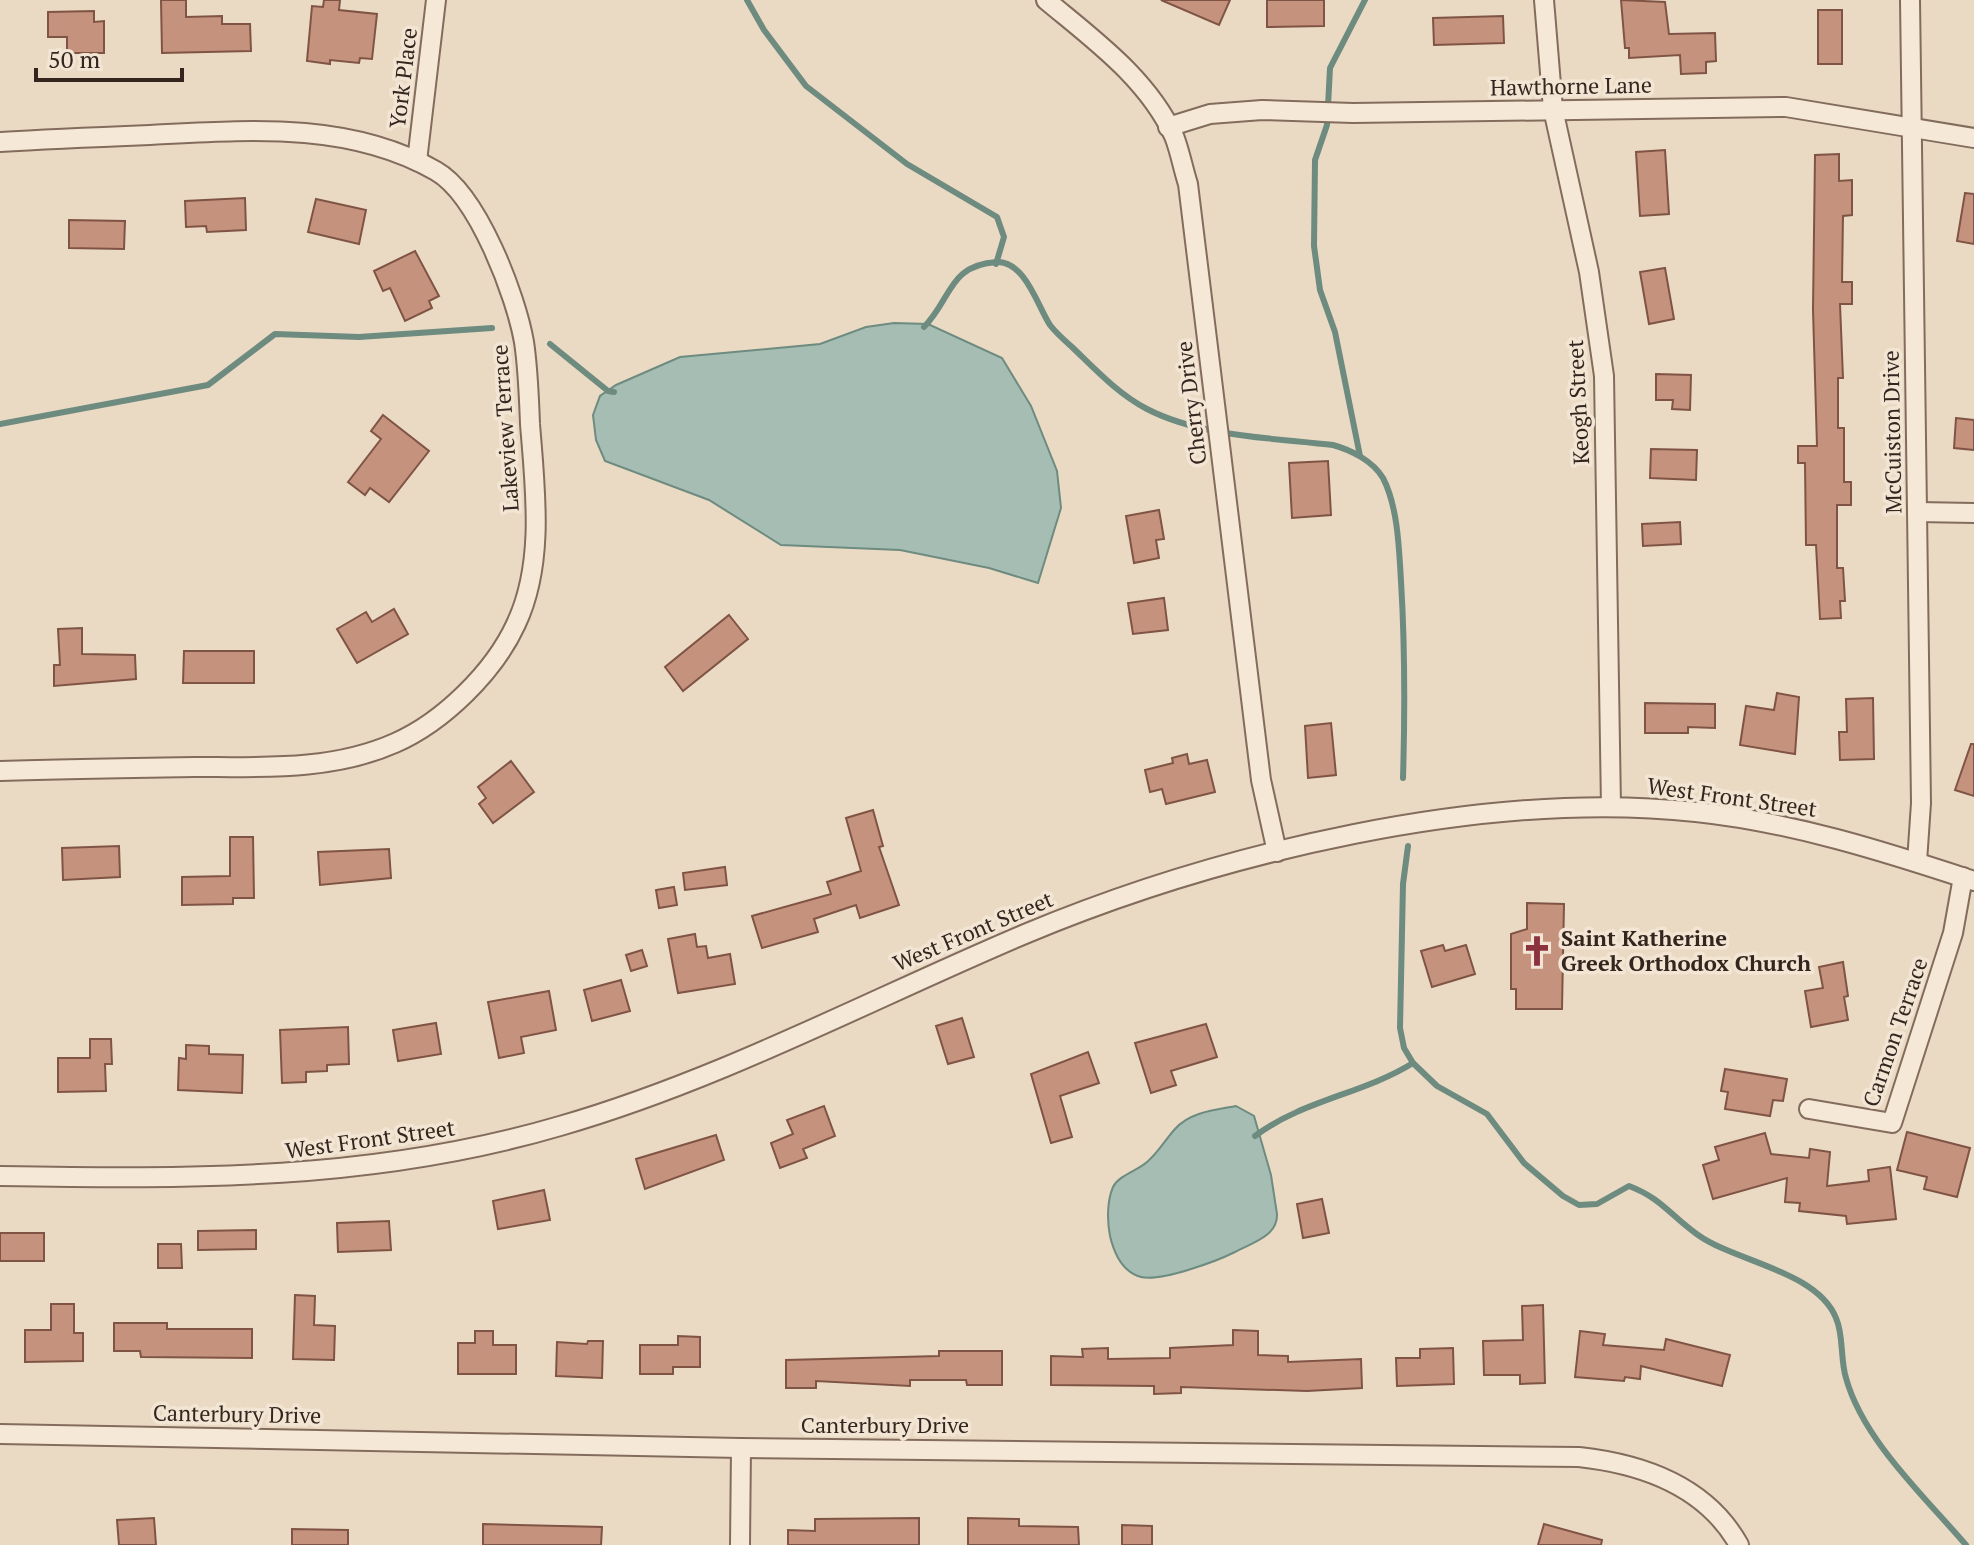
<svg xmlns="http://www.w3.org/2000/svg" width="1974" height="1545" font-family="'PT Serif',serif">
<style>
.water{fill:#a6bdb3;stroke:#6e8b80;stroke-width:2}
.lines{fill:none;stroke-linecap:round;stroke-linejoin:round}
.stream{stroke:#6e8b80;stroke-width:6}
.building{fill:#c5927e;stroke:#805444;stroke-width:2}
.minor-casing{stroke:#836c5c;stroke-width:22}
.minor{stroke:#f5e8d7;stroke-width:18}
.labels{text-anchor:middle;stroke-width:7;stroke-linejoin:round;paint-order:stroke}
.street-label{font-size:22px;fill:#34261f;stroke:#f2e5d3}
.poi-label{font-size:22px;font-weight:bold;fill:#34261f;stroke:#f2e5d3;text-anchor:start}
</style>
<rect width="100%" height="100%" fill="#eadac4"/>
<!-- water -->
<g class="water">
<path d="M894,323l34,1 74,34 29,48 26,65 4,37 -23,75 -49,-15 -89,-18 -119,-5 -72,-45 -104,-39 -9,-21 -3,-25 7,-19 16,-11 64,-28 140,-13 46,-17z"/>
<path d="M1236,1106l18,10 17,59 6,39c1,22 -25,29 -42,38 -18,9 -74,30 -94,25 -19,-5 -27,-24 -31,-41 -3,-15 -3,-35 3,-49 6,-12 24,-16 34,-25 11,-9 18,-22 28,-33 15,-17 40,-19 61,-23z"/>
</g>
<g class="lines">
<!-- stream -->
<g class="stream">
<path d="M747,0l17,30 42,56 101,78 90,53 7,20 -8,27"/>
<path d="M924,327c28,-28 24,-62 73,-65 28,-1 41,45 53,63 6,8 14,15 22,22 23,22 46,47 75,62 54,28 127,29 186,36 18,5 40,16 50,33 15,29 16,71 18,103 4,66 4,130 2,197"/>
<path d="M550,344l58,47 6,1"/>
<path d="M0,424l208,-39 67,-51 84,3 133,-9"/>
<path d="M1360,456l-25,-124 -15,-42 -6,-44 1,-86 12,-35 3,-57 35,-68"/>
<path d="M1408,846l-5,38 -3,144 4,20 9,15 24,23 50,28 37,49 39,33 16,9 18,-1 32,-18c32,12 42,30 69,49 38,27 119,36 138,83 8,18 4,41 10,60 17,62 79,119 120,167"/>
<path d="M1255,1136c48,-36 108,-42 158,-73"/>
</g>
</g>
<!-- building -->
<g class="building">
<path d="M161,0h25v17l36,-1v8h28l1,27 -89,2z"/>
<path d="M324,0h16l-1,10 38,4 -5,45 -12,-1 -1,5 -29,-3v4l-23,-3 5,-55 11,1z"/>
<path d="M1161,0h69l-11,25z"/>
<path d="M1267,0h57v26l-57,1z"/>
<path d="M1621,0l44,2 4,32 46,-1 1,28 -10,1v11l-25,1 -1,-19 -51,3v-10h-4z"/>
<rect x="1818" y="10" width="24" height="54"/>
<path d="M94,11v11l10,-1v32h-37v-16h-19v-25z"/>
<path d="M1503,16l1,27 -70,2 -1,-27z"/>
<path d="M1665,150l4,64 -29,2 -4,-64z"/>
<path d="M1839,154v27l13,-1v35l-9,1 -1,66h10v22h-12l3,74h-5v50h6v54h7v23h-14v63h6l2,33h-5l1,17 -21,1 -4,-74h-10l-1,-82h-7v-17h19l-4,-136 2,-155z"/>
<path d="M1965,193l9,1v50l-17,-3z"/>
<path d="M245,198l1,32 -39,2 -1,-6 -20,1 -1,-26z"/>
<path d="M316,199l50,11 -7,34 -51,-12z"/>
<path d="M69,220l56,1 -1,28 -55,-1z"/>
<path d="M415,251l24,45 -10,5 3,7 -27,13 -15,-33 -7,3 -9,-20z"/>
<path d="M1665,268l9,51 -25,5 -9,-52z"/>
<path d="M1656,374l35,1 -1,35 -18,-1 1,-9h-17z"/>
<path d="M383,415l46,36 -40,51 -19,-14 -5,7 -17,-13 33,-43 -10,-8z"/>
<path d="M1956,418l18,2v30l-20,-2z"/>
<path d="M1651,449l46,1 -1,30 -46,-2z"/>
<path d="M1328,461l3,54 -39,3 -3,-55z"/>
<path d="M1159,510l5,29 -8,1 3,18 -25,5 -8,-47z"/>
<path d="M1680,522l1,22 -38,2 -1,-22z"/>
<path d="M1164,598l4,32 -35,4 -5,-31z"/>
<path d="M394,609l14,25 -51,29 -20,-34 29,-17 6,10z"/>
<path d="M729,615l19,24 -65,52 -18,-24z"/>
<path d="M82,628v26l53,1 1,24 -82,7v-21h6l-2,-36z"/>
<path d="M184,651h70v32h-71z"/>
<path d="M1777,693l22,4 -4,57 -55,-9 6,-39 28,4z"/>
<path d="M1873,698l1,61 -34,1 -1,-28h8l-1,-33z"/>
<path d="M1645,703l70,1v24l-27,-1v6h-43z"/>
<path d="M1331,723l5,52 -28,3 -3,-52z"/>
<path d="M1971,744h3v52l-19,-6z"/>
<path d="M1187,754l2,10 18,-4 8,32 -49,12 -4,-15 -12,3 -5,-22 28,-7 -1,-5z"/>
<path d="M511,761l23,31 -41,31 -14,-19 7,-6 -8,-11z"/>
<path d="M873,810l10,36 -4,1 20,58 -39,13 -4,-13 -42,14 4,13 -56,16 -10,-32 79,-22 -4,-12 34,-11 -15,-53z"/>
<path d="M230,837h23l1,61h-21v6l-51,1v-28l48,-1z"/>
<path d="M119,846l1,31 -57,3 -1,-32z"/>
<path d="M389,849l2,29 -71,7 -2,-33z"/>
<path d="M725,867l2,18 -42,5 -2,-17z"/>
<path d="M674,887l3,18 -18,3 -3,-18z"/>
<path d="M1527,903l37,1 -2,105h-46v-20h-5v-55l16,-5z"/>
<path d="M695,934l2,13 9,-1 2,12 22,-4 5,30 -57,9 -10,-54z"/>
<path d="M1443,945l2,6 21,-6 9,29 -43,13 -11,-36z"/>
<path d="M642,950l5,16 -16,5 -5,-16z"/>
<path d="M1843,962l5,34 -4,1 4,23 -37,7 -6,-36 18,-3 -4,-21z"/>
<path d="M621,980l9,31 -38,10 -8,-31z"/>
<path d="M549,991l7,39 -35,7 3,16 -25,5 -11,-56z"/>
<path d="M962,1018l12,39 -26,7 -12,-38z"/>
<path d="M436,1023l5,31 -43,7 -5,-31z"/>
<path d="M1206,1024l11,33 -46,14 5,14 -25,8 -16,-50z"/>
<path d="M348,1027l1,37 -22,1v6l-21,1v10l-24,1 -2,-53z"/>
<path d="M90,1039h21l1,25h-7l1,27 -48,1v-34h32z"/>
<path d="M186,1045l23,1v8l34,1 -1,38 -64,-3 1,-32 7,1z"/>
<path d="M1088,1052l11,31 -39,13 12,41 -21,6 -20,-69z"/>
<path d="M1725,1069l62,10 -4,22 -10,-1 -3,16 -45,-7 3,-17 -7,-1z"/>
<path d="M824,1106l11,30 -32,13 4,9 -27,10 -9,-25 22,-9 -6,-14z"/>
<path d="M1907,1132l63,16 -13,49 -33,-8 3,-12 -30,-7z"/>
<path d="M1765,1133l6,21 38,4 1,-9 20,3 -3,34 42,-5 -1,-11 22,-3 6,52 -49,5 -1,-8 -47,-5 1,-8 -15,-1 2,-24 -74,21 -10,-34 16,-5 -4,-13z"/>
<path d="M716,1135l8,25 -79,29 -9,-30z"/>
<path d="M544,1190l6,30 -52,9 -5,-28z"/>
<path d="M1322,1199l7,34 -26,5 -6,-34z"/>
<path d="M389,1221l2,29 -53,2 -1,-29z"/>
<path d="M256,1230v19l-58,1v-19z"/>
<rect x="0" y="1233" width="44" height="28"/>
<path d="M158,1244h23l1,24h-24z"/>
<path d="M295,1295l20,1 -1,29 21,1 -1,34 -41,-1z"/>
<path d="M51,1304h23v29h9v28l-58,1v-32h26z"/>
<path d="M1543,1305l2,78 -25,1v-9h-36l-1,-34 40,-1 -1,-34z"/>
<path d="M114,1323h53v6h85v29l-111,-1 -1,-6h-26z"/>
<path d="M1233,1330l25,1v24l30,1v6l73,-3 1,29 -55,3 -126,-4v6l-27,1v-8l-103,-1v-29l32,1 -1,-8 26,-1v11l62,-1v-10l63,-3z"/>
<path d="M475,1331h18v14h23v29h-58v-31h17z"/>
<path d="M1580,1331l25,3 -2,11 61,5 2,-11 64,16 -8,31 -81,-20 -1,13 -15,-2 -1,4 -49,-4z"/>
<path d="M678,1336l22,1v30h-27v7h-33v-29h38z"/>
<path d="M588,1341h15l-1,37 -46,-2 1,-34 30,2z"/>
<path d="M1453,1348l1,36 -57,2 -1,-28h24v-9z"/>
<path d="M939,1351h63v34h-35l-1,-5h-56v6l-94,-5v7h-30v-28l153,-4z"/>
<path d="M154,1518l2,27h-37l-2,-25z"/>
<path d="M919,1518v27h-131v-15l27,1v-12z"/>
<path d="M968,1518l51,1v7l59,1 1,18h-111z"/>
<path d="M483,1524l119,3 -1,18h-118z"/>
<path d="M1544,1524l58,16 -1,5h-63z"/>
<path d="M1122,1525l30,1v19h-30z"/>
<path d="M292,1529l56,1v15h-56z"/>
</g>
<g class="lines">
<defs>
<g id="minor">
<path d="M1046,0c48,40 101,78 128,136 6,15 9,33 14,48l73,596 16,72"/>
<path d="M1544,0l9,109 36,163 15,104 7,431"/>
<path d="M1910,0l11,803 -4,59"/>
<path d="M1168,127l42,-13 52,-4 91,3 433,-6 188,31"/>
<path d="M0,142c50,-3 100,-5 150,-7 96,-5 199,-14 286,36 42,24 80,125 88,171 4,26 5,55 6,82 5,64 15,139 -14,200 -22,48 -73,98 -121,119 -63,28 -133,24 -200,24 -65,1 -130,2 -195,4"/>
<path d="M417,161l19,-161"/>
<path d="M1917,512l57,1"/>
<path d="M1809,1109l83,14 61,-190 10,-56"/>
<path d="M0,1176c192,3 373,5 560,-50 160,-46 311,-127 465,-192 194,-81 460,-145 671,-122 95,10 187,39 278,69"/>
<path d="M0,1434l741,14 838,9c64,7 127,29 160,88"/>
<path d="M740,1545l1,-97"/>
</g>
</defs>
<!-- minor casing -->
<use href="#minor" class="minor-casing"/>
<!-- minor -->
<use href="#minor" class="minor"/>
</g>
<!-- icons -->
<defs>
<symbol id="church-bare" viewBox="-9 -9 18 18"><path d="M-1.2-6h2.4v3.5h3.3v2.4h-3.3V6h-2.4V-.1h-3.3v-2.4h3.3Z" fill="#8c323f" stroke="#f2e5d3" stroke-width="2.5" paint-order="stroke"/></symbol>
</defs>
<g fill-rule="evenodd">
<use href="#church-bare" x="1515" y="929" width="44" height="44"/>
</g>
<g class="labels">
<!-- street labels -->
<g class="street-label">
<text transform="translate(403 78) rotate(-83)" y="8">York Place</text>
<text transform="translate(1571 86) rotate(-1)" y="8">Hawthorne Lane</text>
<text transform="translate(1578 402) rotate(-93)" y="8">Keogh Street</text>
<text transform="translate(1191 403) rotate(-97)" y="8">Cherry Drive</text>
<text transform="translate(505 428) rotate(-94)" y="8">Lakeview Terrace</text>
<text transform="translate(1892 432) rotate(-91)" y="8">McCuiston Drive</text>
<text transform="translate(1732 797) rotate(8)" y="8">West Front Street</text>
<text transform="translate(973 931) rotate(-23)" y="8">West Front Street</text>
<text transform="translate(1895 1032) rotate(-71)" y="8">Carmon Terrace</text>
<text transform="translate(370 1139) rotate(-8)" y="8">West Front Street</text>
<text transform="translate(237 1414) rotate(1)" y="8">Canterbury Drive</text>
<text x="885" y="1433">Canterbury Drive</text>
</g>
<!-- poi labels -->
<g class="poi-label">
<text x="1561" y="946">Saint Katherine<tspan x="1561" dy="25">Greek Orthodox Church</tspan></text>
</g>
</g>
<!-- scale -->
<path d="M36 68v12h146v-12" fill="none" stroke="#34261f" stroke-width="4"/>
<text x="48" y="68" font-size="24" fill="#34261f" stroke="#f2e5d3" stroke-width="6" paint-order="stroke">50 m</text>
</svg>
